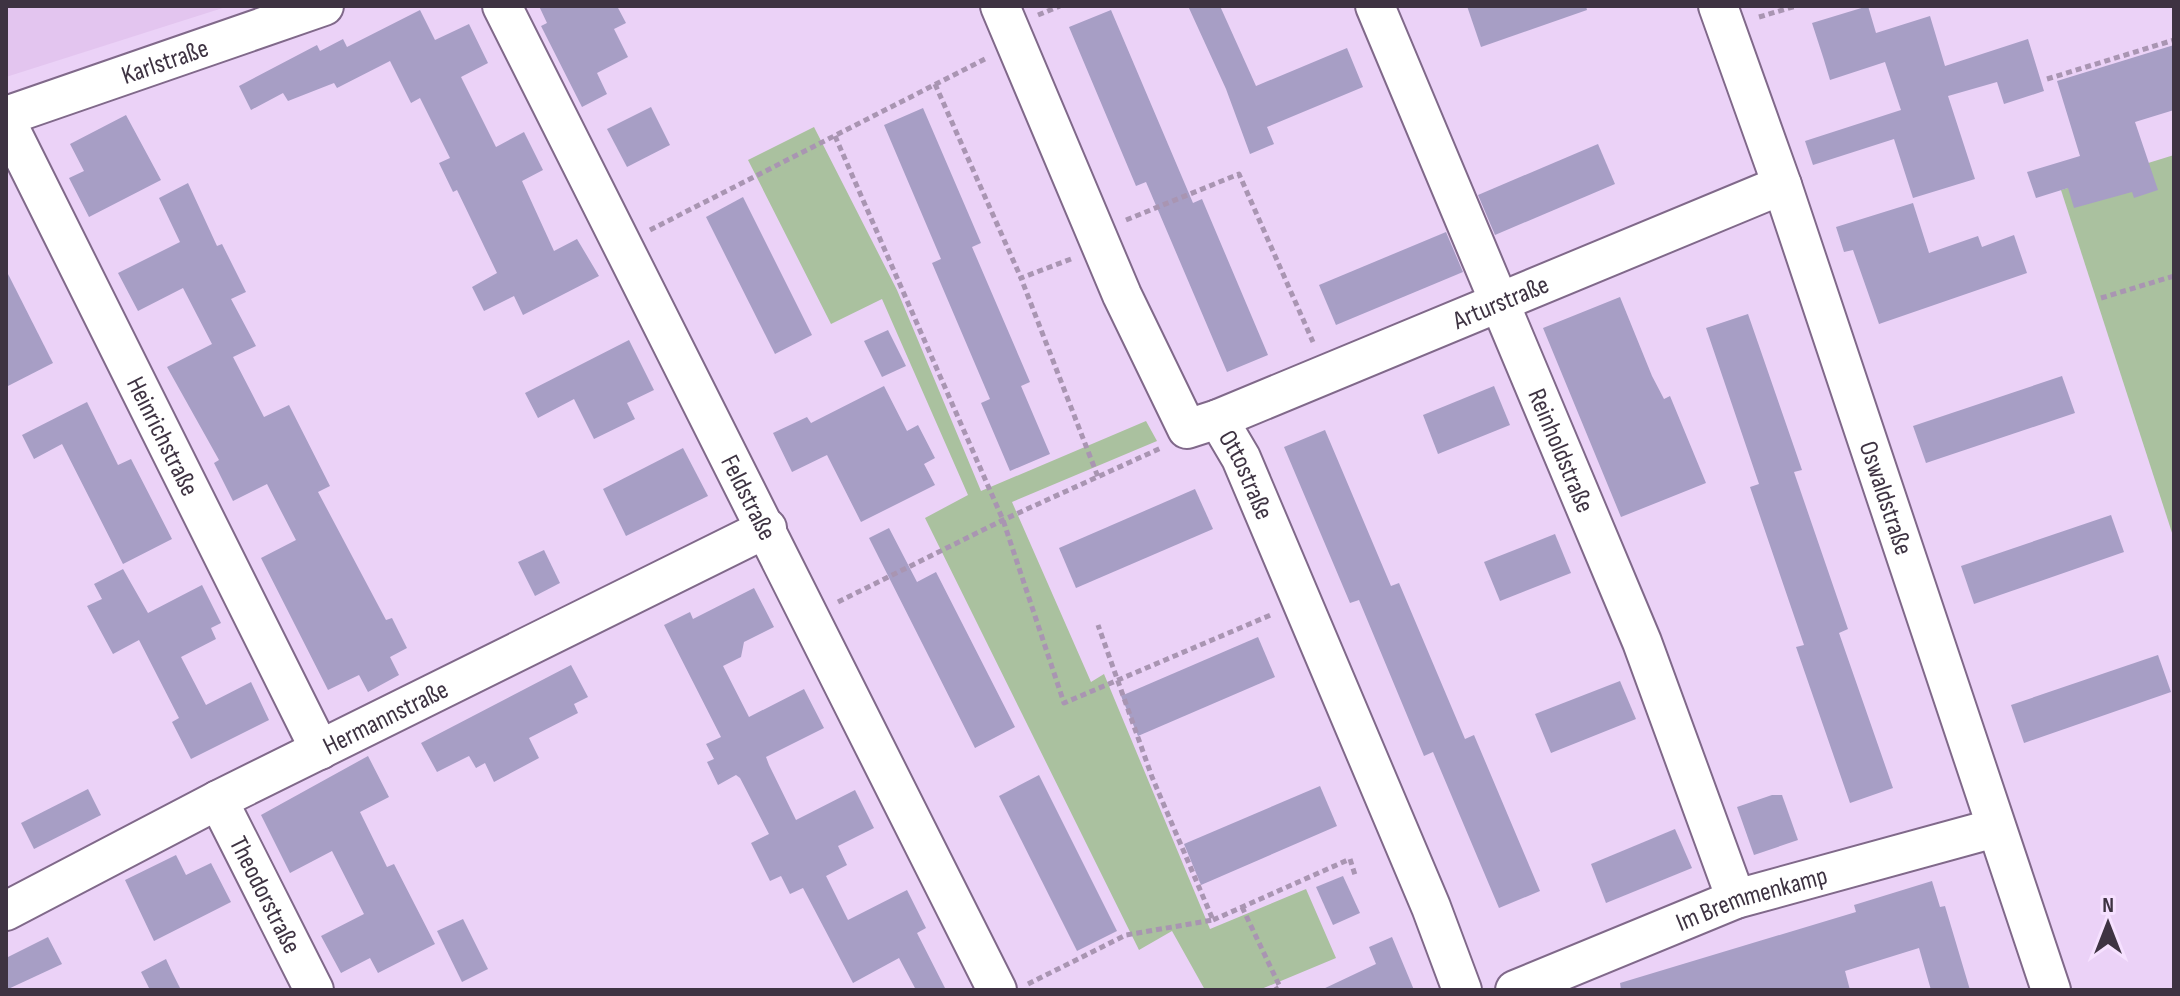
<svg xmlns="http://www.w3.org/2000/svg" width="2180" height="996" font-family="'Sofia Sans Condensed',sans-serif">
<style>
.built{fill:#e3c5ef}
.green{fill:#aac19f}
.building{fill:#a79ec5}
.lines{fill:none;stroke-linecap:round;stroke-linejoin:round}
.minor-casing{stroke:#80698a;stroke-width:42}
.path{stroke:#a995b2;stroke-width:5;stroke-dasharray:6 4;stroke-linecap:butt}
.minor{stroke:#fff;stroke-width:38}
.labels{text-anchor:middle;stroke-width:8;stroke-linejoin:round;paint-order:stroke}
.street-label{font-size:26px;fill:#3e3342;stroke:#f6e1ff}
</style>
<rect width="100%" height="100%" fill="#ebd2f7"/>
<!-- built -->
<path class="built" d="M6,6h223l-223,71z"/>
<!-- green -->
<g class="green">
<path d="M814,127l83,163 84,201 165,-70 11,20 -145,61 79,180 13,-8 106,255 96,-40 30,69 -77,32h-54l-33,-59 -33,19 -214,-432 43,-23 -86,-196 -51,25 -83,-164z"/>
<path d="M2174,155v384l-113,-349z"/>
</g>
<!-- building -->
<g class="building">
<path d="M539,6h78l9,17 -12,6 14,28 -31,16 10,21 -25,13 -41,-81 6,-3z"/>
<path d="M1188,6h32l36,80 91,-38 16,39 -96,40 7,17 -24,10 -24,-65z"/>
<path d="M1467,6h119l1,4 -106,37z"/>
<path d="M1868,6l8,27 54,-17 15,50 83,-27 16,52 -40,13 -7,-22 -49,14 27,83 -62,19 -19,-59 -81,26 -8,-24 96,-31 -16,-48 -55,18 -6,-20 -12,-37z"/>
<path d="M420,10l15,30 34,-16 19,39 -27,14 35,70 28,-15 19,38 -21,11 32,70 23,-12 22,37 -76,39 -9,-19 -30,15 -12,-24 25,-14 -40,-83 -4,2 -14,-29 11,-5 -30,-60 -9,5 -21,-42 -53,27 -3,-5 -46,18 -5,-8 -32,17 -12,-24 78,-41 3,6 23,-12 4,8z"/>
<path d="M1111,10l82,193 9,-4 66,156 -41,17 -81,-190 -10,4 -67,-159z"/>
<path d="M2174,45v65l-39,12 23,68 -24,8 -2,-6 -58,16 -6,-20 -32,10 -9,-26 53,-16 -23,-75z"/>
<path d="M651,107l19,38 -43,22 -20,-38z"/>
<path d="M923,108l58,135 -9,4 58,135 -9,4 29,68 -40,17 -29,-68 9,-4 -58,-136 9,-4 -57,-134z"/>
<path d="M126,115l35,65 -72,37 -20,-39 15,-7 -14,-27z"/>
<path d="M1598,144l17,40 -120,51 -17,-40z"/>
<path d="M188,183l29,63 5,-2 24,48 -15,7 25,47 -23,11 31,60 25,-12 41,81 -12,6 68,128 6,-2 15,30 -17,9 9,18 -31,17 -9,-17 -31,15 -67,-132 35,-18 -29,-56 -34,17 -19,-38 5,-3 -52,-93 45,-23 -29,-56 -45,23 -20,-38 62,-31 -21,-44z"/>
<path d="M743,197l69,138 -37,19 -69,-137z"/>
<path d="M1913,203l16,50 49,-17 4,11 32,-12 13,38 -148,51 -26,-74 -9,2 -8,-25z"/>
<path d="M1446,232l17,40 -127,53 -17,-40z"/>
<path d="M6,270l47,93 -47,24z"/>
<path d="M1620,297l32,79 12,23 6,-3 36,87 -85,34 -78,-189z"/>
<path d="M1748,314l54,156 -8,2 54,157 -9,4 54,155 -43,15 -54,-156 8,-2 -54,-158 9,-3 -53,-156z"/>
<path d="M888,330l18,36 -24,11 -18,-36z"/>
<path d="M629,340l25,50 -27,13 8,16 -41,20 -20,-40 -36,19 -13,-25z"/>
<path d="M2062,376l13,37 -149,50 -13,-37z"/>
<path d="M884,386l23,45 11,-6 17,33 -11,6 11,21 -74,37 -34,-67 -35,17 -19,-39 34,-16 4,6z"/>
<path d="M1494,386l16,39 -72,29 -15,-39z"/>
<path d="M87,402l31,63 13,-6 41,80 -49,25 -61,-120 -28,15 -12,-24z"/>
<path d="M1325,430l66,156 8,-3 66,156 9,-4 66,156 -41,17 -66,-156 -9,4 -65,-156 -9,3 -66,-156z"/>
<path d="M683,448l25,48 -82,40 -23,-47z"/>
<path d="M1195,489l18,40 -137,59 -17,-40z"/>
<path d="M2111,515l13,37 -150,52 -13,-38z"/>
<path d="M889,528l28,54 19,-10 79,155 -40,21 -106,-210z"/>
<path d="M1555,534l16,39 -71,28 -16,-39z"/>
<path d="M544,550l16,33 -25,13 -17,-34z"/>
<path d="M123,569l25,44 54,-28 19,38 -10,5 5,11 -35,18 25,48 45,-23 18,38 -78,39 -19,-37 7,-4 -40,-78 -26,14 -26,-48 15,-7 -8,-15z"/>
<path d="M754,588l20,39 -30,15 -3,15 -18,9 26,51 55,-28 20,39 -58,29 3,8 27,55 59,-30 19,38 -36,18 9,19 -21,11 22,44 59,-30 19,38 -9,5 29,57h-30l-17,-32 -46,25 -50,-95 -13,6 -9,-18 -11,5 -19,-38 18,-9 -29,-56 -4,-3 -18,10 -11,-23 7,-3 -8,-15 15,-7 -57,-112 26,-13 3,7z"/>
<path d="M1258,637l17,40 -137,59 -17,-40z"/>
<path d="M2158,655l13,37 -147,51 -13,-38z"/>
<path d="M571,665l17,32 -14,7 4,9 -49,25 10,20 -45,24 -9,-19 -9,5 -7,-12 -32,16 -16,-29z"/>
<path d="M1620,681l16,38 -85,34 -16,-39z"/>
<path d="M368,756l21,41 -29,15 27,55 7,-3 41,80 -57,29 -8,-15 -29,15 -20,-37 43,-22 -32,-63 -42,22 -29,-58z"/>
<path d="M1039,775l78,156 -40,20 -78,-155z"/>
<path d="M1320,786l17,40 -136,59 -17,-41z"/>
<path d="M88,789l13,26 -67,34 -13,-26z"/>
<path d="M1772,795h10l16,45 -44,15 -17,-48z"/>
<path d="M1675,829l17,39 -86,35 -15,-39z"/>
<path d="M176,855l10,20 25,-12 20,39 -77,39 -29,-61z"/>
<path d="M1343,876l17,37 -27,12 -17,-38z"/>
<path d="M1932,881l8,26 5,-1 25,84h-39l-12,-42 -74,23 5,19h-229l-1,-7 236,-71 -2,-7z"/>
<path d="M463,919l25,50 -26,13 -25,-51z"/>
<path d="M48,937l14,27 -56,26v-32z"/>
<path d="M1392,937l22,53h-93l55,-26 -7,-17z"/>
<path d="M166,959l6,13 9,18h-31l-9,-18z"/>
</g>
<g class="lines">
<defs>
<g id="minor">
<path id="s1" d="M502,6l495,984"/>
<path id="s2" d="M1000,6l122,289 65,134 31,-10 23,39 190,449 31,83"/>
<path id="s3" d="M1375,6l267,636 94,257"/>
<path id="s4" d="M1718,6l64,179 269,805"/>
<path id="s5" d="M6,116l318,-110"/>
<path id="s6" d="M6,121l314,629"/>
<path id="s7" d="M1218,419l564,-234"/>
<path id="s8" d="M218,800l96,190"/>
<path id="s9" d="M6,911l212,-111 549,-272"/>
<path id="s10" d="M1515,990l221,-91 259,-71"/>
</g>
</defs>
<!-- minor casing -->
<use href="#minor" class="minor-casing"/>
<!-- path -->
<g class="path">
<path d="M1038,15l22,-9"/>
<path d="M1759,17l37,-11"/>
<path d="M2047,79l127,-39"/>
<path d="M935,84l86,194"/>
<path d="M835,136l168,384 61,183 209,-89"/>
<path d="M1126,220l113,-46 74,168"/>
<path d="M650,230l337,-172"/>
<path d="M1071,259l-50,19 77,199"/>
<path d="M2101,298l73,-22"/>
<path d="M838,602l165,-82 158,-72"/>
<path d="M1242,907l38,80 -5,3"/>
<path d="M1213,920l137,-61 5,16"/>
<path d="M1028,984l98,-49 87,-15 -61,-143 -54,-152"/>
</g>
<!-- minor -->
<use href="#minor" class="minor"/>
</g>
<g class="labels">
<!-- street labels -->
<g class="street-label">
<text dy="9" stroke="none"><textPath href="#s5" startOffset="168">Karlstraße</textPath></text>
<text dy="9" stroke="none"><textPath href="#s7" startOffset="306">Arturstraße</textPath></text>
<text dy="9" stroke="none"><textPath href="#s6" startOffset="352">Heinrichstraße</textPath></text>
<text dy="9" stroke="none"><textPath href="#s3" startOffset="482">Reinholdstraße</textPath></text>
<text dy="9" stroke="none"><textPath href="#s2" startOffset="558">Ottostraße</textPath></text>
<text dy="9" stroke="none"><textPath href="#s1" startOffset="550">Feldstraße</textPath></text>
<text dy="9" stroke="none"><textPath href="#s4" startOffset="520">Oswaldstraße</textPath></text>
<text dy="9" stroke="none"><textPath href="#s9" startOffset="426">Hermannstraße</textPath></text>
<text dy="9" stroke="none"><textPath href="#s8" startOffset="106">Theodorstraße</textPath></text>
<text dy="9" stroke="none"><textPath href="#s10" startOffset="254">Im Bremmenkamp</textPath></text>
</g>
</g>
<!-- border -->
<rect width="2180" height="996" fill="none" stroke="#3e3342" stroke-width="16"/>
<!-- north arrow -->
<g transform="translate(2108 924)" stroke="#f6e1ff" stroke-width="6" paint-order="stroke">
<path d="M0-6L14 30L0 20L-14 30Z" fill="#3e3342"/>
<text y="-12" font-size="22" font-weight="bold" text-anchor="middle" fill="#3e3342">N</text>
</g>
</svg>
